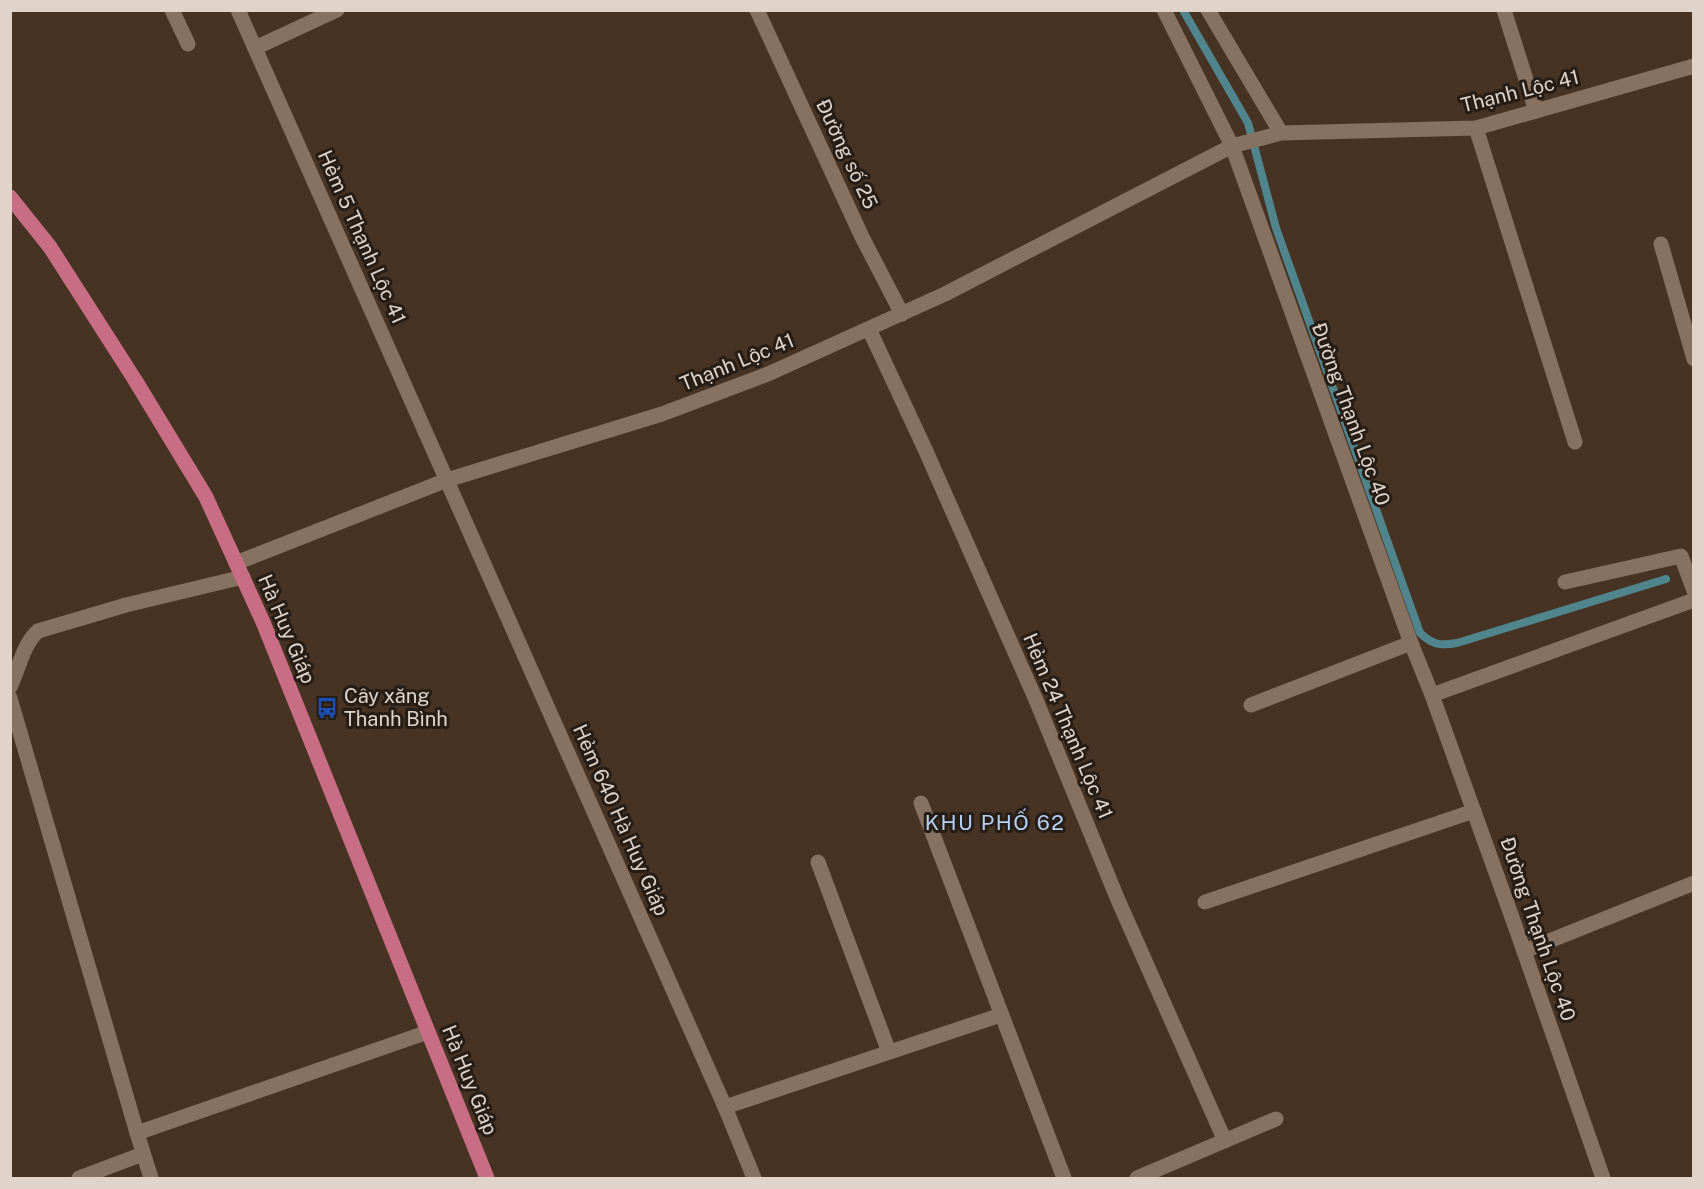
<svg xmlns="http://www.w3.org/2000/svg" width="1704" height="1189" font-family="'Public Sans',sans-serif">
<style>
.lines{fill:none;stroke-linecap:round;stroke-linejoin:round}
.stream{stroke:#50858d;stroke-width:8}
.minor{stroke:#877160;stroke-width:15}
.major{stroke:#c86d84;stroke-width:15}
.labels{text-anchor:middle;stroke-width:6;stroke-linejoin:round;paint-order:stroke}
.street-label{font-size:20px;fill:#e0d4ca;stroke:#251d16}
.poi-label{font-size:20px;fill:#e0d4ca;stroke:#251d16;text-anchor:start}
.neighbourhood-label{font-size:21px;letter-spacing:1.5px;fill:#b5cff5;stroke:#251d16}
</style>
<rect width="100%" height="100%" fill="#463323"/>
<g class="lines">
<!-- stream -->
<path class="stream" d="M1183,10l65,113 28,105 144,405c13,12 20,13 37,10l209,-64"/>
<!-- minor -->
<g class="minor">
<path d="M172,10l16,34"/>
<path d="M238,10l487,1097 29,71"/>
<path d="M757,10l105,227 40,77"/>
<path d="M1164,10l68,136 179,497 21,52"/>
<path d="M1208,10l73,123"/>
<path d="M1504,10l32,101"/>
<path d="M255,48l82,-38"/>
<path d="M1476,128l99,314"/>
<path d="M1661,244l33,115"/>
<path d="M869,329l56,120 111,251 82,200 107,241"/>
<path d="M236,563l211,-83 215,-66 106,-40 177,-80 287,-148 49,-13 195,-5 218,-62"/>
<path d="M1565,582l116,-26 13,35"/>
<path d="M10,687c9,-18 13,-43 28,-56l88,-26 117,-28"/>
<path d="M10,698l127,435 14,45"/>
<path d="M1251,705l160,-62"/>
<path d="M921,803l143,375"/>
<path d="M818,862l71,190"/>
<path d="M1205,902l269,-91"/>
<path d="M1524,951l170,-68"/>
<path d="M725,1107l276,-92"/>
<path d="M137,1133l291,-101"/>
<path d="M79,1178l64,-24"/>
<path d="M1137,1178l139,-59"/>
<path d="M1603,1178l-85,-244 -86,-239 262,-95"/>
</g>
<!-- major -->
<path class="major" d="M10,197l40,50 85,133 71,117 57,125 224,556"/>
</g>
<!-- icons -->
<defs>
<symbol id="bus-bare" viewBox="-9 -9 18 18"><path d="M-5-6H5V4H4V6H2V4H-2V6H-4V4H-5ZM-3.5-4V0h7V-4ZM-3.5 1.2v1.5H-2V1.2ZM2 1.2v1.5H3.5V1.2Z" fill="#1a4fb4" stroke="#251d16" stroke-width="2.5" paint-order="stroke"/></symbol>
</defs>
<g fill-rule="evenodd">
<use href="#bus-bare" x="312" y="693" width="30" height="30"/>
</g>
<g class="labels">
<!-- street labels -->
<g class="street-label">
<text transform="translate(1520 91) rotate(-14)" y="7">Thạnh Lộc 41</text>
<text transform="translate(847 154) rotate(65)" y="7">Đường số 25</text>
<text transform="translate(362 237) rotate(66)" y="7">Hẻm 5 Thạnh Lộc 41</text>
<text transform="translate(737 362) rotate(-22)" y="7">Thạnh Lộc 41</text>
<text transform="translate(1351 414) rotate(70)" y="7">Đường Thạnh Lộc 40</text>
<text transform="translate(287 629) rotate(67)" y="7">Hà Huy Giáp</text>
<text transform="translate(1068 726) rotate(67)" y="7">Hẻm 24 Thạnh Lộc 41</text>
<text transform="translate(621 820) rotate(66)" y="7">Hẻm 640 Hà Huy Giáp</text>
<text transform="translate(1538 929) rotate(71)" y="7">Đường Thạnh Lộc 40</text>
<text transform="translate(470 1080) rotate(68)" y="7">Hà Huy Giáp</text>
</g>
<!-- poi labels -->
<g class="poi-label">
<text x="344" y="703">Cây xăng<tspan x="344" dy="23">Thanh Bình</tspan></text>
</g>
<!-- neighbourhood labels -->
<g class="neighbourhood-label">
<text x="995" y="830">KHU PHỐ 62</text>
</g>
</g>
<!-- border -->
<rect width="1704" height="1189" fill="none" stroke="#e0d4ca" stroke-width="24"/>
</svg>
